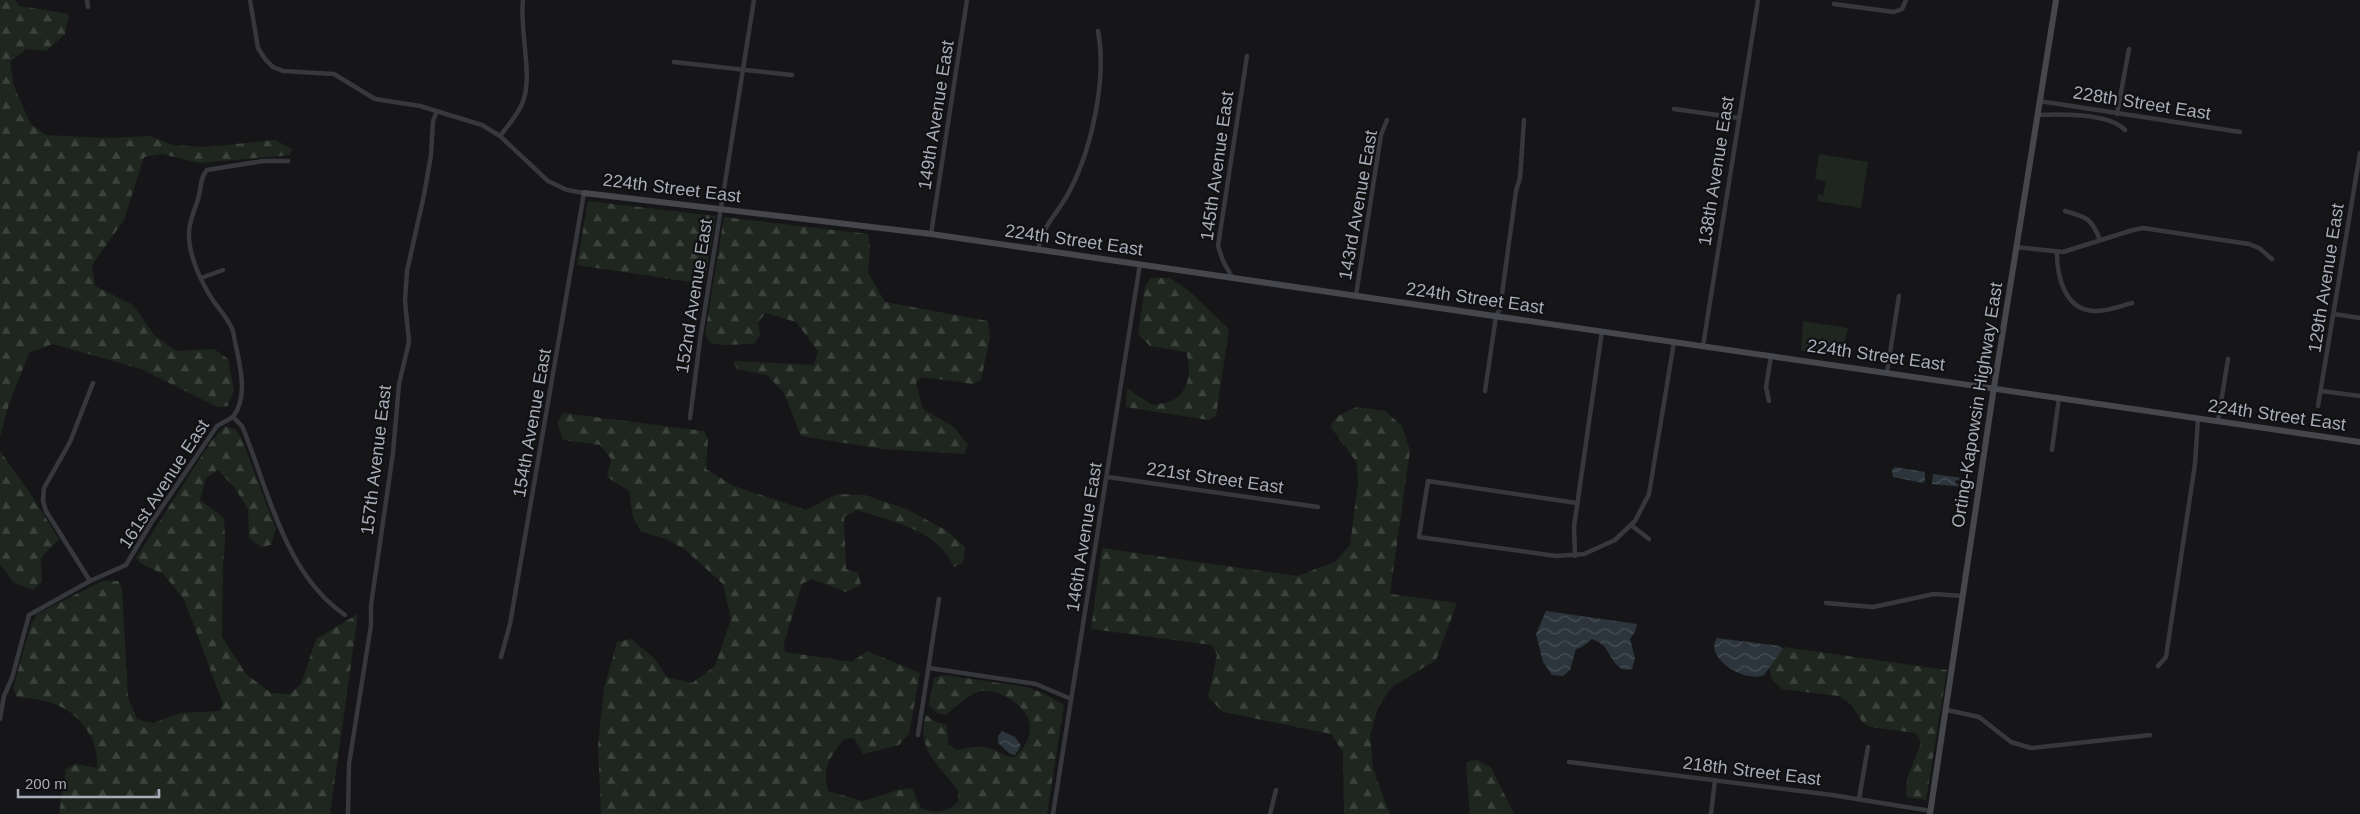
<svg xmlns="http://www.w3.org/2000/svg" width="2360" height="814" font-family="Helvetica,sans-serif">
<defs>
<pattern id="forest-firs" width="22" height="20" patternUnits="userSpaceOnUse" patternTransform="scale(1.25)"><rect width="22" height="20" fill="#1e261f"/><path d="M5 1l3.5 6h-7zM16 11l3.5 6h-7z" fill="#3c433d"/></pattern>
<pattern id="water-waves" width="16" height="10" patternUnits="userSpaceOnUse" patternTransform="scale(1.25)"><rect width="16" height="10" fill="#2c353c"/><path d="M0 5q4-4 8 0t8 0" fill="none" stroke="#485056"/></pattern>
</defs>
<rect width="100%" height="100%" fill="#161618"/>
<!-- green -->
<g fill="#1e261f">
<path d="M1819 154 1868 162 1861 208 1817 201 1818 194 1823 195 1826 181 1815 179Z"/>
<path d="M1803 321 1848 328 1841 355 1801 351Z"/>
</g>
<!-- forest -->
<g fill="url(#forest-firs)">
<path d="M0 0H15L20 6 69 14 65 34 46 51 26 49 10 62 14 86 30 123 46 135 105 138 150 136 172 145 205 147 275 140 292 149 290 155 199 163 162 154 144 157 124 220 92 265 95 286 133 305 155 336 176 351 214 349 228 359 234 390 228 406 217 407 141 369 99 357 52 344 29 353 9 404 0 437Z"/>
<path d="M588 201 716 216 704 284 577 265Z"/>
<path d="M724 217 868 234 870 248 868 273 885 302 988 321 990 337 981 380 973 384 922 377 916 382 923 409 954 427 968 445 965 454 882 449 801 436 784 393 767 375 737 369 733 361 814 365 818 351 796 322 766 313 758 322 760 335 754 344 721 345 710 343 705 334Z"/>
<path d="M1151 278H1170L1188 290 1229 329 1216 416 1208 420 1126 407 1127 388 1152 405C1159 404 1170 403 1175 399 1191 388 1191 368 1186 352L1150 346 1138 334 1145 286Z"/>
<path d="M1357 407 1385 411 1402 426 1410 450 1390 594 1457 603 1436 660 1392 687 1378 707 1370 736 1373 769 1390 814H1344L1343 752 1331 734 1223 712 1208 697 1217 655 1212 645 1091 629 1102 548 1297 576 1335 562 1350 545 1358 483 1357 463 1330 426 1338 416Z"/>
<path d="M563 413 704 431 708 440 706 469 734 486 806 510 837 494 865 495 906 509 946 530 965 547 963 563 954 567C937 529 893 522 857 510L844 517 846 569 858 573 861 585 846 592 811 579 802 584 784 643 785 652 852 662 867 651 920 673 909 734 899 745 863 754 854 738 844 739C829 760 822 764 828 791L863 801 898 790 912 788 921 808C936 814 946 813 958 802V790C940 767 915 748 926 715L934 721 947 725 948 744 957 750C967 748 979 745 989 748 1000 751 1004 757 1015 757 1023 749 1029 741 1030 730 1032 708 997 685 977 692 971 694 952 710 945 715L937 713 929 705 934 678 944 675 1026 687 1043 693 1064 705 1047 814H601L598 746 604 689 617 642 631 639 654 658 667 677 692 683 715 666 731 619 723 584 684 549 666 539 642 532 633 518 629 491 607 477 611 459 600 445 563 440 557 423Z"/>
<path d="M225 426 235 429 241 437 276 529 271 545 261 547 249 538 248 509 235 488 218 470 206 478 200 500 224 518 225 542 223 565 222 637 246 674 271 693 290 694 301 684 316 639 358 614 330 814H59L66 769 76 764 97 768C100 738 77 709 48 702 38 699 27 698 17 697L13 688 31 624 37 614 102 581H118L122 588 128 697 137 719 153 723 181 713 219 711 223 704 184 599 163 574 140 563 136 558 210 443Z"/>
<path d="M0 451 30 493 59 539 41 558 42 582 32 590 13 582 0 564Z"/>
<path d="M1784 647 1947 670 1926 800 1906 797 1907 779 1921 743 1916 733 1870 727 1863 723 1851 704 1839 696 1782 689 1772 680 1769 668Z"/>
<path d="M1475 759 1491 767 1514 814H1470L1466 763Z"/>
</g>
<!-- water -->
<g fill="url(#water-waves)">
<path d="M1895 467 1925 472V481L1923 483 1893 477 1892 470Z"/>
<path d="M1933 474 1963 478 1964 481 1956 480 1955 483 1964 487 1932 484Z"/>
<path d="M1546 611 1637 624 1635 632 1630 639 1635 658 1632 669C1616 674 1612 655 1603 645 1600 643 1596 641 1592 639L1582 647 1576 649 1570 670 1563 676 1552 675 1543 662 1536 634Z"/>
<path d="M1717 638 1780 646 1783 649 1764 675C1745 684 1703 657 1717 638Z"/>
<path d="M1002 731 1015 737 1021 746 1015 755 1010 754 998 743V736Z"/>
</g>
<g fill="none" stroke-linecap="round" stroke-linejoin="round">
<!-- street -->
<g stroke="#37383d" stroke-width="4.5">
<path d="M87 0 88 7"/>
<path d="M250 0 258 48 265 59 273 67 283 71 334 74 375 99 420 106 482 125 500 136 548 181 567 190 584 193 510 624 501 657"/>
<path d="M1834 4 1894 12 1902 9 1906 0"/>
<path d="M674 62 792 75"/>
<path d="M2039 101 2240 132"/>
<path d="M1674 109 1739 118"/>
<path d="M2117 114 2129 49"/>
<path d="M2037 115C2059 114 2109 113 2125 130"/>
<path d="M500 136C508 126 517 115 522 104 534 78 519 30 523 0"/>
<path d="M2065 211C2087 217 2092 219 2100 240"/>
<path d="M931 234 967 0"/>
<path d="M2016 247 2063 252 2133 230 2143 228 2249 244 2259 248 2272 259"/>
<path d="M1038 250C1043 223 1059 213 1070 190 1092 148 1107 78 1098 31"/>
<path d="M2057 253C2057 275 2064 309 2093 311 2106 312 2120 306 2132 303"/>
<path d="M1232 277 1223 261 1218 246 1247 56"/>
<path d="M201 278 223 270"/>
<path d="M1356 295 1381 135 1387 120"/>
<path d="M2334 314 2360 318"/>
<path d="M1703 346 1758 0"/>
<path d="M1887 372 1899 296"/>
<path d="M1485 391 1496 316 1500 309 1516 191 1520 178 1524 120"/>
<path d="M2321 391 2360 396"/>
<path d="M1769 401 1766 387 1771 356"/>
<path d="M2318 406 2360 153"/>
<path d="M233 417C251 393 237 357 233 331 229 320 221 311 214 302 202 284 188 255 189 233 189 221 195 210 198 199 201 190 200 177 207 170L263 161H288"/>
<path d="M233 417 242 426C269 491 284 573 345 615"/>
<path d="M690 418 700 340 754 0"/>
<path d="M2218 421 2228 359"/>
<path d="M2052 450 2059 397"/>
<path d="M1108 477 1318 507"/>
<path d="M1577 503 1428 481 1419 537 1556 556 1584 554 1615 540 1635 521 1649 494 1674 342"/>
<path d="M1631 525 1649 539"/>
<path d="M1575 556 1574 527 1602 331"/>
<path d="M90 581 46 511 43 501 44 488 70 442 93 383"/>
<path d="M1826 603 1873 607 1934 594 1963 596"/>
<path d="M2158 666 2166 657 2195 464 2198 418"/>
<path d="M929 668 1036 684 1071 699"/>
<path d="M1947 710 1979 717 2011 742 2031 748 2150 735"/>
<path d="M0 719 4 696 12 678 29 615 90 581 126 565 151 523 217 426 233 417"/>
<path d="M918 735 939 599"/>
<path d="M1569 762 1832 795 1931 811"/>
<path d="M1859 799 1868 747"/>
<path d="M348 814 349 764 371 625V605L393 453 399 384 409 342 405 301 407 271 424 195 431 155 433 121 437 111"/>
<path d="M1053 814 1140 264"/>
<path d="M1270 814 1276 790"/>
<path d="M1711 814 1715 780"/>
</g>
<!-- secondary -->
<g stroke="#45474d" stroke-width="6">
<path d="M584 193 931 234 2360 442"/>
<path d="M1930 814 1994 387 2056 0"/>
</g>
</g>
<g text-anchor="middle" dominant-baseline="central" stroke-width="4.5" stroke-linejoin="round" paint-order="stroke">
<!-- street labels -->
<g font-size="18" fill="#a8adb8" stroke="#111113">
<text transform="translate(2142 103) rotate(9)">228th Street East</text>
<text transform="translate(936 115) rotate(-81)">149th Avenue East</text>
<text transform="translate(1217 166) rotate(-82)">145th Avenue East</text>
<text transform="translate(1716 171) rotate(-81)">138th Avenue East</text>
<text transform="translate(672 188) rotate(7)">224th Street East</text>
<text transform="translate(1358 205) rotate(-80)">143rd Avenue East</text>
<text transform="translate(1074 240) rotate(8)">224th Street East</text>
<text transform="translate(2326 278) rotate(-81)">129th Avenue East</text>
<text transform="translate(694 296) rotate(-81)">152nd Avenue East</text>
<text transform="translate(1475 298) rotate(8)">224th Street East</text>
<text transform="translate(1876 355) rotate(8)">224th Street East</text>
<text transform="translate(1977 405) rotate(-81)">Orting-Kapowsin Highway East</text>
<text transform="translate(2277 415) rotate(8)">224th Street East</text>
<text transform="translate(532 423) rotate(-80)">154th Avenue East</text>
<text transform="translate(376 460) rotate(-83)">157th Avenue East</text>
<text transform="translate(1215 478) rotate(8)">221st Street East</text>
<text transform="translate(164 484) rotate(-57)">161st Avenue East</text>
<text transform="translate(1084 537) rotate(-81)">146th Avenue East</text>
<text transform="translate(1752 771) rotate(7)">218th Street East</text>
</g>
</g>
<!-- scale -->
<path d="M18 789v8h141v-8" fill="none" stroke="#a8adb8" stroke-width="2.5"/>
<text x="25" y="789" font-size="15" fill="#a8adb8" stroke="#111113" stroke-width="4" paint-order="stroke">200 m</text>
</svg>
